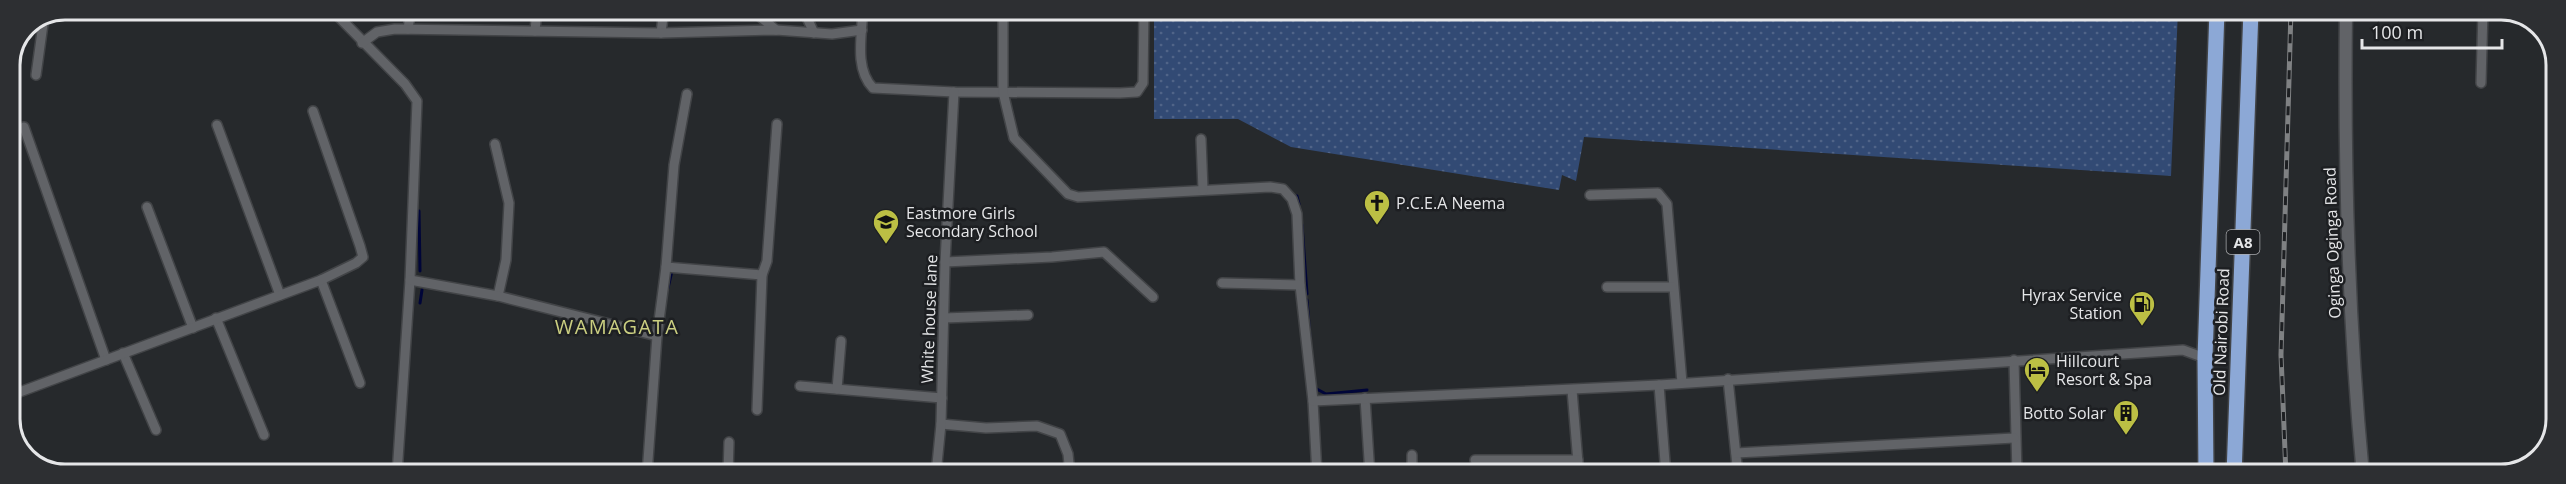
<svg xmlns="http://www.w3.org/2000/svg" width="2566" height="484" font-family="'Open Sans',sans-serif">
<defs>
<pattern id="grass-dots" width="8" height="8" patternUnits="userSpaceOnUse" patternTransform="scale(1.5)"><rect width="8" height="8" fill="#324a74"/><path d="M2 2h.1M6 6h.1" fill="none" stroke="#506488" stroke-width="1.8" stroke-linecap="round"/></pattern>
</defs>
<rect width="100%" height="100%" fill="#26292c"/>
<!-- grass -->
<path fill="url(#grass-dots)" d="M1154 9 2178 10 2171 176 1584 137 1576 181 1562 175 1559 190 1291 147 1238 119H1154Z"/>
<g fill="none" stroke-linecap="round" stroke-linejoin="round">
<!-- stream -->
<g stroke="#000538" stroke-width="3">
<path d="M1297 196 1299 204"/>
<path d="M419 211 420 271"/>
<path d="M1302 225 1307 294"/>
<path d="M668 288 672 271"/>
<path d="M1307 300 1310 337"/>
<path d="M420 303 422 290"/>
<path d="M1315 388 1326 394 1367 390"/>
</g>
<!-- minor casing -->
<g stroke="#424447" stroke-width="12">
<g id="minor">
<path d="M331 9 405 84 417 101 410 280 397 474"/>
<path d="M751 9 776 30"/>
<path d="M803 9 814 33"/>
<path d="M863 9C862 34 854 69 873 88L954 92 1120 93 1137 92 1143 83 1144 9"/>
<path d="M1003 9V92L1014 138 1068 194 1078 197 1270 187 1283 189 1292 199 1297 214 1300 285 1313 401 1317 475"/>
<path d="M408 29 411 9"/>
<path d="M535 31 537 9"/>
<path d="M661 33 664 9"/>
<path d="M362 43 377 32 395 29 661 33 776 30 832 34 862 30"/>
<path d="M36 75 44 17"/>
<path d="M2481 83 2483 10"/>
<path d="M217 125 280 295"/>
<path d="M24 127 106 360"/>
<path d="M1201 139 1203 190"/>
<path d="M495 144 509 203 506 260 498 296"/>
<path d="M1590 195 1658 193 1667 204 1682 383"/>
<path d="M147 207 193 328"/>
<path d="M945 262 1052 257 1104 252 1153 297"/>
<path d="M666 267 762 275 767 261 777 124"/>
<path d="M321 280 360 383"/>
<path d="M410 280 498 296 657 336"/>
<path d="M1222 283 1300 285"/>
<path d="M1607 287H1672"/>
<path d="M216 318 264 435"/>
<path d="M944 318 1028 315"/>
<path d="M123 353 156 430"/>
<path d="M2014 360 2017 475"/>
<path d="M1728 379 1738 475"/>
<path d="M1659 385 1666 475"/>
<path d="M800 386 942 398"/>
<path d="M837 389 841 341"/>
<path d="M1572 390 1579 475"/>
<path d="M9 396 321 280 356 263 363 257 360 246 313 111"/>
<path d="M1365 398 1370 475"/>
<path d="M1313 401 1659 385 2183 350 2205 358"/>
<path d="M757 410 762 275"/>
<path d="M941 424 986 428 1037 426 1060 434 1068 454 1070 474"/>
<path d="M1736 453 2014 438"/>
<path d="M1412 455V475"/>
<path d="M1475 460H1578"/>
<path d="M805 470 931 474"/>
<path d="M647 474 657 336 666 267 674 165 687 94"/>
<path d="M728 474 729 442"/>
<path d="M936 474 941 424 945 262 954 92"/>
</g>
</g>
<!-- tertiary casing -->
<g stroke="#424447" stroke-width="15">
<path id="tertiary" d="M2346 10C2344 165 2348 320 2363 475"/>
</g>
<!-- trunk casing -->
<g stroke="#424447" stroke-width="18">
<g id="trunk">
<path d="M2206 475 2205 358 2217 10"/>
<path d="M2234 475 2251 10"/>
</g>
</g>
<!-- minor -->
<use href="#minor" stroke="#616367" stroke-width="9"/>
<!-- tertiary -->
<use href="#tertiary" stroke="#616367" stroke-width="12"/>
<!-- trunk -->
<use href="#trunk" stroke="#8ca8d6" stroke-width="15"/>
<!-- rail casing -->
<g stroke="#7f8183" stroke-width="5">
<path id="rail" d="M2286 475 2281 355 2291 10"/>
</g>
<!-- rail -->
<use href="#rail" stroke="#1d1f22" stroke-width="3" stroke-dasharray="9" stroke-linecap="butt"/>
</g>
<!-- icons -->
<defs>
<g id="church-pin" transform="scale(1.35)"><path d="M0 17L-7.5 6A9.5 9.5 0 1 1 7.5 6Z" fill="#bcbf44" stroke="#1d1f22"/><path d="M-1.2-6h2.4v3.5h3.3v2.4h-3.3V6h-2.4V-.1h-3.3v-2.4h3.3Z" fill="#111"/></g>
<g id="school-pin" transform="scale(1.35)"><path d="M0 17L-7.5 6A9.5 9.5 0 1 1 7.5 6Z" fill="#bcbf44" stroke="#1d1f22"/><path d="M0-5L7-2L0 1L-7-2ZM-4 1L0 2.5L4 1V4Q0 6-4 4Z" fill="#111"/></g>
<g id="fuel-pin" transform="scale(1.35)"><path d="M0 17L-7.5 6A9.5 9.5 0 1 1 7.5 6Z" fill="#bcbf44" stroke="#1d1f22"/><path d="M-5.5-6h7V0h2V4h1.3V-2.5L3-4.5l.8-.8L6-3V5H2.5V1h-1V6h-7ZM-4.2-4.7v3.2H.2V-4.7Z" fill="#111"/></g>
<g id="hotel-pin" transform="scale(1.35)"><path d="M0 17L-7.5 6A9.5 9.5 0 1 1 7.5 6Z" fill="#bcbf44" stroke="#1d1f22"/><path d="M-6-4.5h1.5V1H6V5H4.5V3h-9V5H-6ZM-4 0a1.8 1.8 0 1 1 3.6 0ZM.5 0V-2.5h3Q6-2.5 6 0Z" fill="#111"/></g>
<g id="building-pin" transform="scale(1.35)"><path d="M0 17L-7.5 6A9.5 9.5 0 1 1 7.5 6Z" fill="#bcbf44" stroke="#1d1f22"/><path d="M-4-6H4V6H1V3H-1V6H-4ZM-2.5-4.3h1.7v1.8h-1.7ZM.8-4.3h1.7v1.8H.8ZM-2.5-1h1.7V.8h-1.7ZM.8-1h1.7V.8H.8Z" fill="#111"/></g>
</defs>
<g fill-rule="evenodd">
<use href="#church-pin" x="1377" y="203"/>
<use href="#school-pin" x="886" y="222"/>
<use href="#fuel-pin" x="2142" y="304"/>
<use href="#hotel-pin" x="2037" y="370"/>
<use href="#building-pin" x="2126" y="413"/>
</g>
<g text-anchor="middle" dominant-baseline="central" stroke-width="5" stroke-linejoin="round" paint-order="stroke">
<!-- shield labels -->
<rect fill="#1d1f22" stroke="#a9aaad" stroke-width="1.5" x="2226.5" y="230" width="33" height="24" rx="4.5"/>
<g font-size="15" font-weight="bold" fill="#e5e6e8">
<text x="2243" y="242">A8</text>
</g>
<!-- poi labels -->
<g font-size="16" fill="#e5e6e8" stroke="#1d1f22" text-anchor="start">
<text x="1396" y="203">P.C.E.A Neema</text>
<text x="906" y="213">Eastmore Girls<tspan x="906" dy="18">Secondary School</tspan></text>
<text x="2122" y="295" text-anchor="end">Hyrax Service<tspan x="2122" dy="18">Station</tspan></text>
<text x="2056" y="361">Hillcourt<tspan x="2056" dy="18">Resort &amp; Spa</tspan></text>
<text x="2106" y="413" text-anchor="end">Botto Solar</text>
</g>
<!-- street labels -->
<g font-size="16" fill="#e5e6e8" stroke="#1d1f22">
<text transform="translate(2332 243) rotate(-92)">Oginga Oginga Road</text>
<text transform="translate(929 319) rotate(-88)">White house lane</text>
<text transform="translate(2221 332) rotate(-88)">Old Nairobi Road</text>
</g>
<!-- quarter labels -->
<g font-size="20" letter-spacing="1.5" fill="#cbcf81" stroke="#1d1f22">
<text x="617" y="326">WAMAGATA</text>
</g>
</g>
<!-- crop -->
<path d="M0 0H2566V484H0ZM65 20H2501A45 45 0 0 1 2546 65V419A45 45 0 0 1 2501 464H65A45 45 0 0 1 20 419V65A45 45 0 0 1 65 20Z" fill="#2d2f32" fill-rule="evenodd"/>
<path fill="none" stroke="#e5e6e8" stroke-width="3" d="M65 20H2501A45 45 0 0 1 2546 65V419A45 45 0 0 1 2501 464H65A45 45 0 0 1 20 419V65A45 45 0 0 1 65 20Z"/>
<!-- scale -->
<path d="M2362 39v9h140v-9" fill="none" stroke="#e5e6e8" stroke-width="3"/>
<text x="2371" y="39" font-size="18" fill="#e5e6e8" stroke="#1d1f22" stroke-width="4.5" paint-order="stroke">100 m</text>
</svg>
